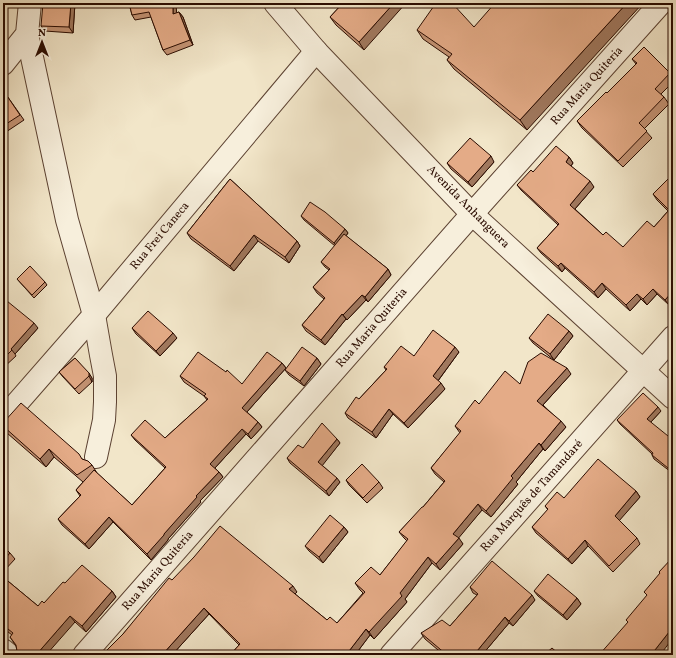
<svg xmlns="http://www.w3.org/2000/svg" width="676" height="658" font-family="Vollkorn,serif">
<rect width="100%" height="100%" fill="#f2e6c9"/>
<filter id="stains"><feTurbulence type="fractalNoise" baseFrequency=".005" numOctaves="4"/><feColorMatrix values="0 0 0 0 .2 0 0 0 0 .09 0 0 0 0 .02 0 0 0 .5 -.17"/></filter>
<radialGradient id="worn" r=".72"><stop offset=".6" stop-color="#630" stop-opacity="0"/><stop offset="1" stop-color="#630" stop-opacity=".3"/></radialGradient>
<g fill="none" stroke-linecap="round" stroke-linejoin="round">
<!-- minor casing -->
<g stroke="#5c4232" stroke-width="24">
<g id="minor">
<path d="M275 3 316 51 472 214 673 398"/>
<path d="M27 34 67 220 94 315 101 355 105 376V402L104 420 96 457"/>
<path d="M3 64 27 34 30 3"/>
<path d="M3 419 94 315 316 51"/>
<path d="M3 650 9 655"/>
<path d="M84 655 472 214 661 3"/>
<path d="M391 655 673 337"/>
</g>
</g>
<!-- minor -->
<use href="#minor" stroke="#f7efdc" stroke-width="22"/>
</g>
<!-- wall -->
<g fill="#c49374" stroke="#2a0b00">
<path d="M75 3 73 33 45 31 41 26Z"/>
<path d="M129 3 176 13 179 12 183 17 193 45 167 55 163 50 151 17 135 20 132 15Z"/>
<path d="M343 3 364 50 336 25 330 17Z"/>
<path d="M452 3 527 130 454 69 447 60 449 57 423 39 417 30Z"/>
<path d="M632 59 670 73 673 77V82L661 94 664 97 669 104 644 129 652 138 623 167 582 128 577 121 607 93 636 64Z"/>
<path d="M5 93 24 120 3 134V94Z"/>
<path d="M569 157 573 163 571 166 594 187 575 209 603 235 623 247 654 227 668 211 657 200 653 194 673 174V301L669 305 657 294 647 305 641 299 630 311 606 289 598 298 565 268 562 272 541 253 537 248 558 225 521 190 517 185 533 172Z"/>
<path d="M494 162 472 187 451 169 447 163Z"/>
<path d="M230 179 297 241 300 246 289 263 258 241 234 271 191 239 187 233Z"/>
<path d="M301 216 345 229 348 233 346 236 388 269 391 275 368 302 366 300 347 320 346 319 325 345 306 331 302 325 324 299 317 293 313 287 329 270 325 267 321 262 335 246 304 220Z"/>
<path d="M17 279 45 282 47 285 34 298Z"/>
<path d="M3 306 38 328 15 354 16 356 3 368Z"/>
<path d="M132 328 177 338 160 356 136 334Z"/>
<path d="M569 331 573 336 554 360 533 343 529 338Z"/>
<path d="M459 352 438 381 445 389 408 428 393 414 376 438 348 418 345 413 359 399 386 370 384 367 414 356Z"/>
<path d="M75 358 92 378V382L79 394 63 377 59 372Z"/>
<path d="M317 358 321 364 304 386 289 375 285 370Z"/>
<path d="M282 363 286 368 247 412 258 422 262 427 251 439 246 434 215 468 219 472 223 477 200 501 201 502 168 539V540L151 560 113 522 89 549 62 525 58 519 80 496 76 490 83 482 54 457 46 467 7 433 3 427V423L82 459 92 465 97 473 132 505 165 468 135 440 131 435 165 438 207 400 204 396 184 382 180 376 242 384Z"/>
<path d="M571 374 543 405 566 427 545 451 543 449 516 482 518 484 491 517 482 510 458 538 463 544 440 570 432 563 405 599 407 602 374 639 370 635 355 655H230L239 645 209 614 172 655H102L123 634 172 580 297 592 295 594 327 620 337 623 363 593 360 590 355 583 380 575 407 541 404 538 399 532 423 507 444 482 435 474 431 468 460 433 455 426 479 404 520 384Z"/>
<path d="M661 411 651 422 671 472 654 459 652 455V454L620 424 617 420Z"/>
<path d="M337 439 340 443 322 465 340 482 329 496 290 463 287 458 303 448Z"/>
<path d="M346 480 379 482 383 488 367 503 349 485Z"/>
<path d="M636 491 640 497 619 520 637 538 640 544 613 572 588 546 572 564 536 533 532 527 548 510 545 506 564 498Z"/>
<path d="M344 527 348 532 323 563 309 551 305 546Z"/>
<path d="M3 546 10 553 15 559 3 572Z"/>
<path d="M3 577 38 606 44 603 65 583 112 591 116 597 86 632 75 622 17 651 16 646 10 637 12 635 3 628Z"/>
<path d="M470 587 535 600 513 626 509 623 482 655H444L425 639 421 633 450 626 477 595 473 593Z"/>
<path d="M534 591 577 598 581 604 567 620 538 596Z"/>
</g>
<!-- shaded-wall -->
<g fill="#a0785e" stroke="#2a0b00">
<path d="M71 3H75L73 33 69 27Z"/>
<path d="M173 3H176L177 19 173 14Z"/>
<path d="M394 3H406L364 50 359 42Z"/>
<path d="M627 3H643L527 130 520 120Z"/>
<path d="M179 12 183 17 193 45 190 40Z"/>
<path d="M491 156 494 162 472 187 468 182Z"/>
<path d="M569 157 573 163 570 167 566 162Z"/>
<path d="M590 181 594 187 574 210 570 205Z"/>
<path d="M345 229 348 233 337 247 334 243Z"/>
<path d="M254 235 258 241 234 271 230 266Z"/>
<path d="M297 241 300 246 289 263 285 257Z"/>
<path d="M561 263 565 268 562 272 558 266Z"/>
<path d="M388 269 391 275 368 302 365 297Z"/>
<path d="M602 283 606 289 598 298 594 292Z"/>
<path d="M653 289 657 294 647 305 643 299Z"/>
<path d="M673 291V301L669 305 665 300Z"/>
<path d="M637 294 641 299 630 311 626 305Z"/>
<path d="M362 295 366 300 347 320 343 315Z"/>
<path d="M342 314 346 319 325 345 321 340Z"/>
<path d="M34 323 38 328 15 354 11 349Z"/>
<path d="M569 331 573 336 554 360 550 354Z"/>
<path d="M173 333 177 338 160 356 156 351Z"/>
<path d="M455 347 459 352 437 382 433 376Z"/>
<path d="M317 358 321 364 304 386 300 381Z"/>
<path d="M282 363 286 368 246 413 242 408Z"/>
<path d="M567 368 571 374 541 407 537 401Z"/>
<path d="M89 373 92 378V382L89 376Z"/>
<path d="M441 383 445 389 408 428 404 423Z"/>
<path d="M658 407 661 411 650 423 647 419Z"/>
<path d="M389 409 393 414 376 438 372 432Z"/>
<path d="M561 421 566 427 545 451 541 445Z"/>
<path d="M258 422 262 427 251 439 248 434Z"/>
<path d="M242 429 246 434 214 469 210 464Z"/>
<path d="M337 439 340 443 322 466 318 462Z"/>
<path d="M539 443 543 449 516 482 518 484 491 517 486 511 511 476Z"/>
<path d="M49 449 54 457 46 467 40 459Z"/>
<path d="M673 463V470L671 472 668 468Z"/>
<path d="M219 472 223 477 200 501 201 502 168 539V540L151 560 147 554 164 534 196 496Z"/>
<path d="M337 478 340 482 329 496 326 491Z"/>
<path d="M636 491 640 497 619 521 615 516Z"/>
<path d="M478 504 482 510 457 540 453 534Z"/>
<path d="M109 517 113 522 89 549 85 544Z"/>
<path d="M344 527 348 532 323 563 319 557Z"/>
<path d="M459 538 463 544 440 570 436 564Z"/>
<path d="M585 540 588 546 572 564 568 559Z"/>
<path d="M428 557 432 563 405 599 407 602 374 639 369 632Z"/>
<path d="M293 586 297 592 294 595 289 589Z"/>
<path d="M112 591 116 597 86 632 82 626Z"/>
<path d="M532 595 535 600 513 626 509 621Z"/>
<path d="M577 598 581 604 567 620 563 615Z"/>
<path d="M204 608 209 614 172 655H162Z"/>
<path d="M70 616 75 622 46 655H36Z"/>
<path d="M505 617 509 623 482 655H480L477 651Z"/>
<path d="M673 627V638L660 655H651Z"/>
<path d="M366 629 370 635 355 655H346Z"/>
</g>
<!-- building -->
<g fill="#e4ab87" stroke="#2a0b00">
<path d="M43 3H71L69 27 41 26Z"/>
<path d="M129 3H173V14L179 12 190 40 163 50 149 12 132 15Z"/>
<path d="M343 3H394L359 42 330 17Z"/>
<path d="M436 3H452L474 27 495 3H627L520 120 447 60 452 54 417 30Z"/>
<path d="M644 47 670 73 655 89 664 97 639 123 647 131 618 161 577 121 606 92 607 93 637 63 632 59Z"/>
<path d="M5 93 20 115 3 126V94Z"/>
<path d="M470 138 491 156 468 182 447 163Z"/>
<path d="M556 146 569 157 566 162 590 181 570 205 603 235 606 232 623 247 647 221 654 227 669 210 653 194 673 174V291L665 300 653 289 643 299 637 294 626 305 602 283 594 292 561 263 558 266 537 248 559 224 517 185 531 170 533 172Z"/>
<path d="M230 179 297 241 285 257 254 235 230 266 187 233Z"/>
<path d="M310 202 325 212 345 229 334 243 301 216Z"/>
<path d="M344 234 388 269 365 297 362 295 343 315 342 314 321 340 302 325 325 298 313 287 330 269 321 262Z"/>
<path d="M30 266 45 282 32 295 17 279Z"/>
<path d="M7 301 34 323 11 349 12 350 3 359V306Z"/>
<path d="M148 311 173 333 156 351 132 328Z"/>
<path d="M548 314 569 331 550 354 529 338Z"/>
<path d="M433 330 455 347 433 376 441 383 404 423 389 409 372 432 345 413 356 397 359 399 387 369 384 367 401 346 414 356Z"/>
<path d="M302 347 317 358 300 381 285 370Z"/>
<path d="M198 352 226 372 227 370 242 384 267 352 282 363 242 408 258 422 248 434 242 429 210 464 219 472 196 496 197 497 164 534V535L147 554 109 517 85 544 58 519 81 495 76 490 94 470 132 505 166 467 131 435 145 420 165 438 208 399 204 396 206 394 180 376Z"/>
<path d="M541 353 567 368 537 401 561 421 541 445 539 443 511 476 513 478 486 511 478 504 453 534 459 538 436 564 428 557 400 593 402 596 369 632 366 629 346 655H230L240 644 204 608 162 655H102L123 634 169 578 172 580 194 557 220 526 293 586 289 589 327 620 330 617 337 623 365 592 355 583 371 567 380 575 408 539 399 532 422 507H423L445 481 431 468 461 431 455 426 475 400 479 404 505 371 520 384 528 362Z"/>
<path d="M75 358 89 373V376L75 389 59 372Z"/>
<path d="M643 393 658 407 647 419 673 440V463L668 468 652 455 653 453 617 420Z"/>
<path d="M21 403 79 454 82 459 88 461 92 465 77 475 49 449 40 459 3 426V423Z"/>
<path d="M322 423 337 439 318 462 337 478 326 491 287 458 298 445 303 448Z"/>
<path d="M598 459 636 491 615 516 637 538 609 566 585 540 568 559 532 527 548 509 545 506 557 492 564 498Z"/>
<path d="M362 464 379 482 363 498 346 480Z"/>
<path d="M330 515 344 527 319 557 305 546Z"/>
<path d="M3 546 10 553 3 561Z"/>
<path d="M673 557V627L651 655H599L628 622 626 620 647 595 644 592 660 573 659 572Z"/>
<path d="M492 561 532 595 509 621 505 617 477 651 452 655H447L421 633 442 620 450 626 478 594 470 587Z"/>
<path d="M82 565 112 591 82 626 70 616 36 655H15L17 651 16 645 10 637 13 633 3 625V577L38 606 42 601 44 603 63 582 65 583Z"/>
<path d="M548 574 577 598 563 615 534 591Z"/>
<path d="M552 648 560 655H544Z"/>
</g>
<g text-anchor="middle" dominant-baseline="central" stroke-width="3" stroke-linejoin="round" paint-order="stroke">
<!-- street labels -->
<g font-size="12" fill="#2a0b00" stroke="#f7efdc">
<text transform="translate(587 86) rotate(-48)">Rua Maria Quiteria</text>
<text transform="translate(468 207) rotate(45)">Avenida Anhanguera</text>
<text transform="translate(160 236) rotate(-50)">Rua Frei Caneca</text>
<text transform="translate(372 328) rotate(-49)">Rua Maria Quiteria</text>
<text transform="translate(532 496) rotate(-48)">Rua Marquês de Tamandaré</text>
<text transform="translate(158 571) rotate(-49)">Rua Maria Quiteria</text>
</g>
</g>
<!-- margin -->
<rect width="676" height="658" fill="none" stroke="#f2e6c9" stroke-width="16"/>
<rect x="4" y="4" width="668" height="650" fill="none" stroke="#2a0b00" stroke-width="2"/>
<rect x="8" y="8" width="660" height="642" fill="none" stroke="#2a0b00"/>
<!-- north arrow -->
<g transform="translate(42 42)" stroke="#f7efdc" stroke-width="3" paint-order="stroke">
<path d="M0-3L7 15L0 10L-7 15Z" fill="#2a0b00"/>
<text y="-6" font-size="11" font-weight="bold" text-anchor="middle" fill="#2a0b00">N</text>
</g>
<rect width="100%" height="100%" filter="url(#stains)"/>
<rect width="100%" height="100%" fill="url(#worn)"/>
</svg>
